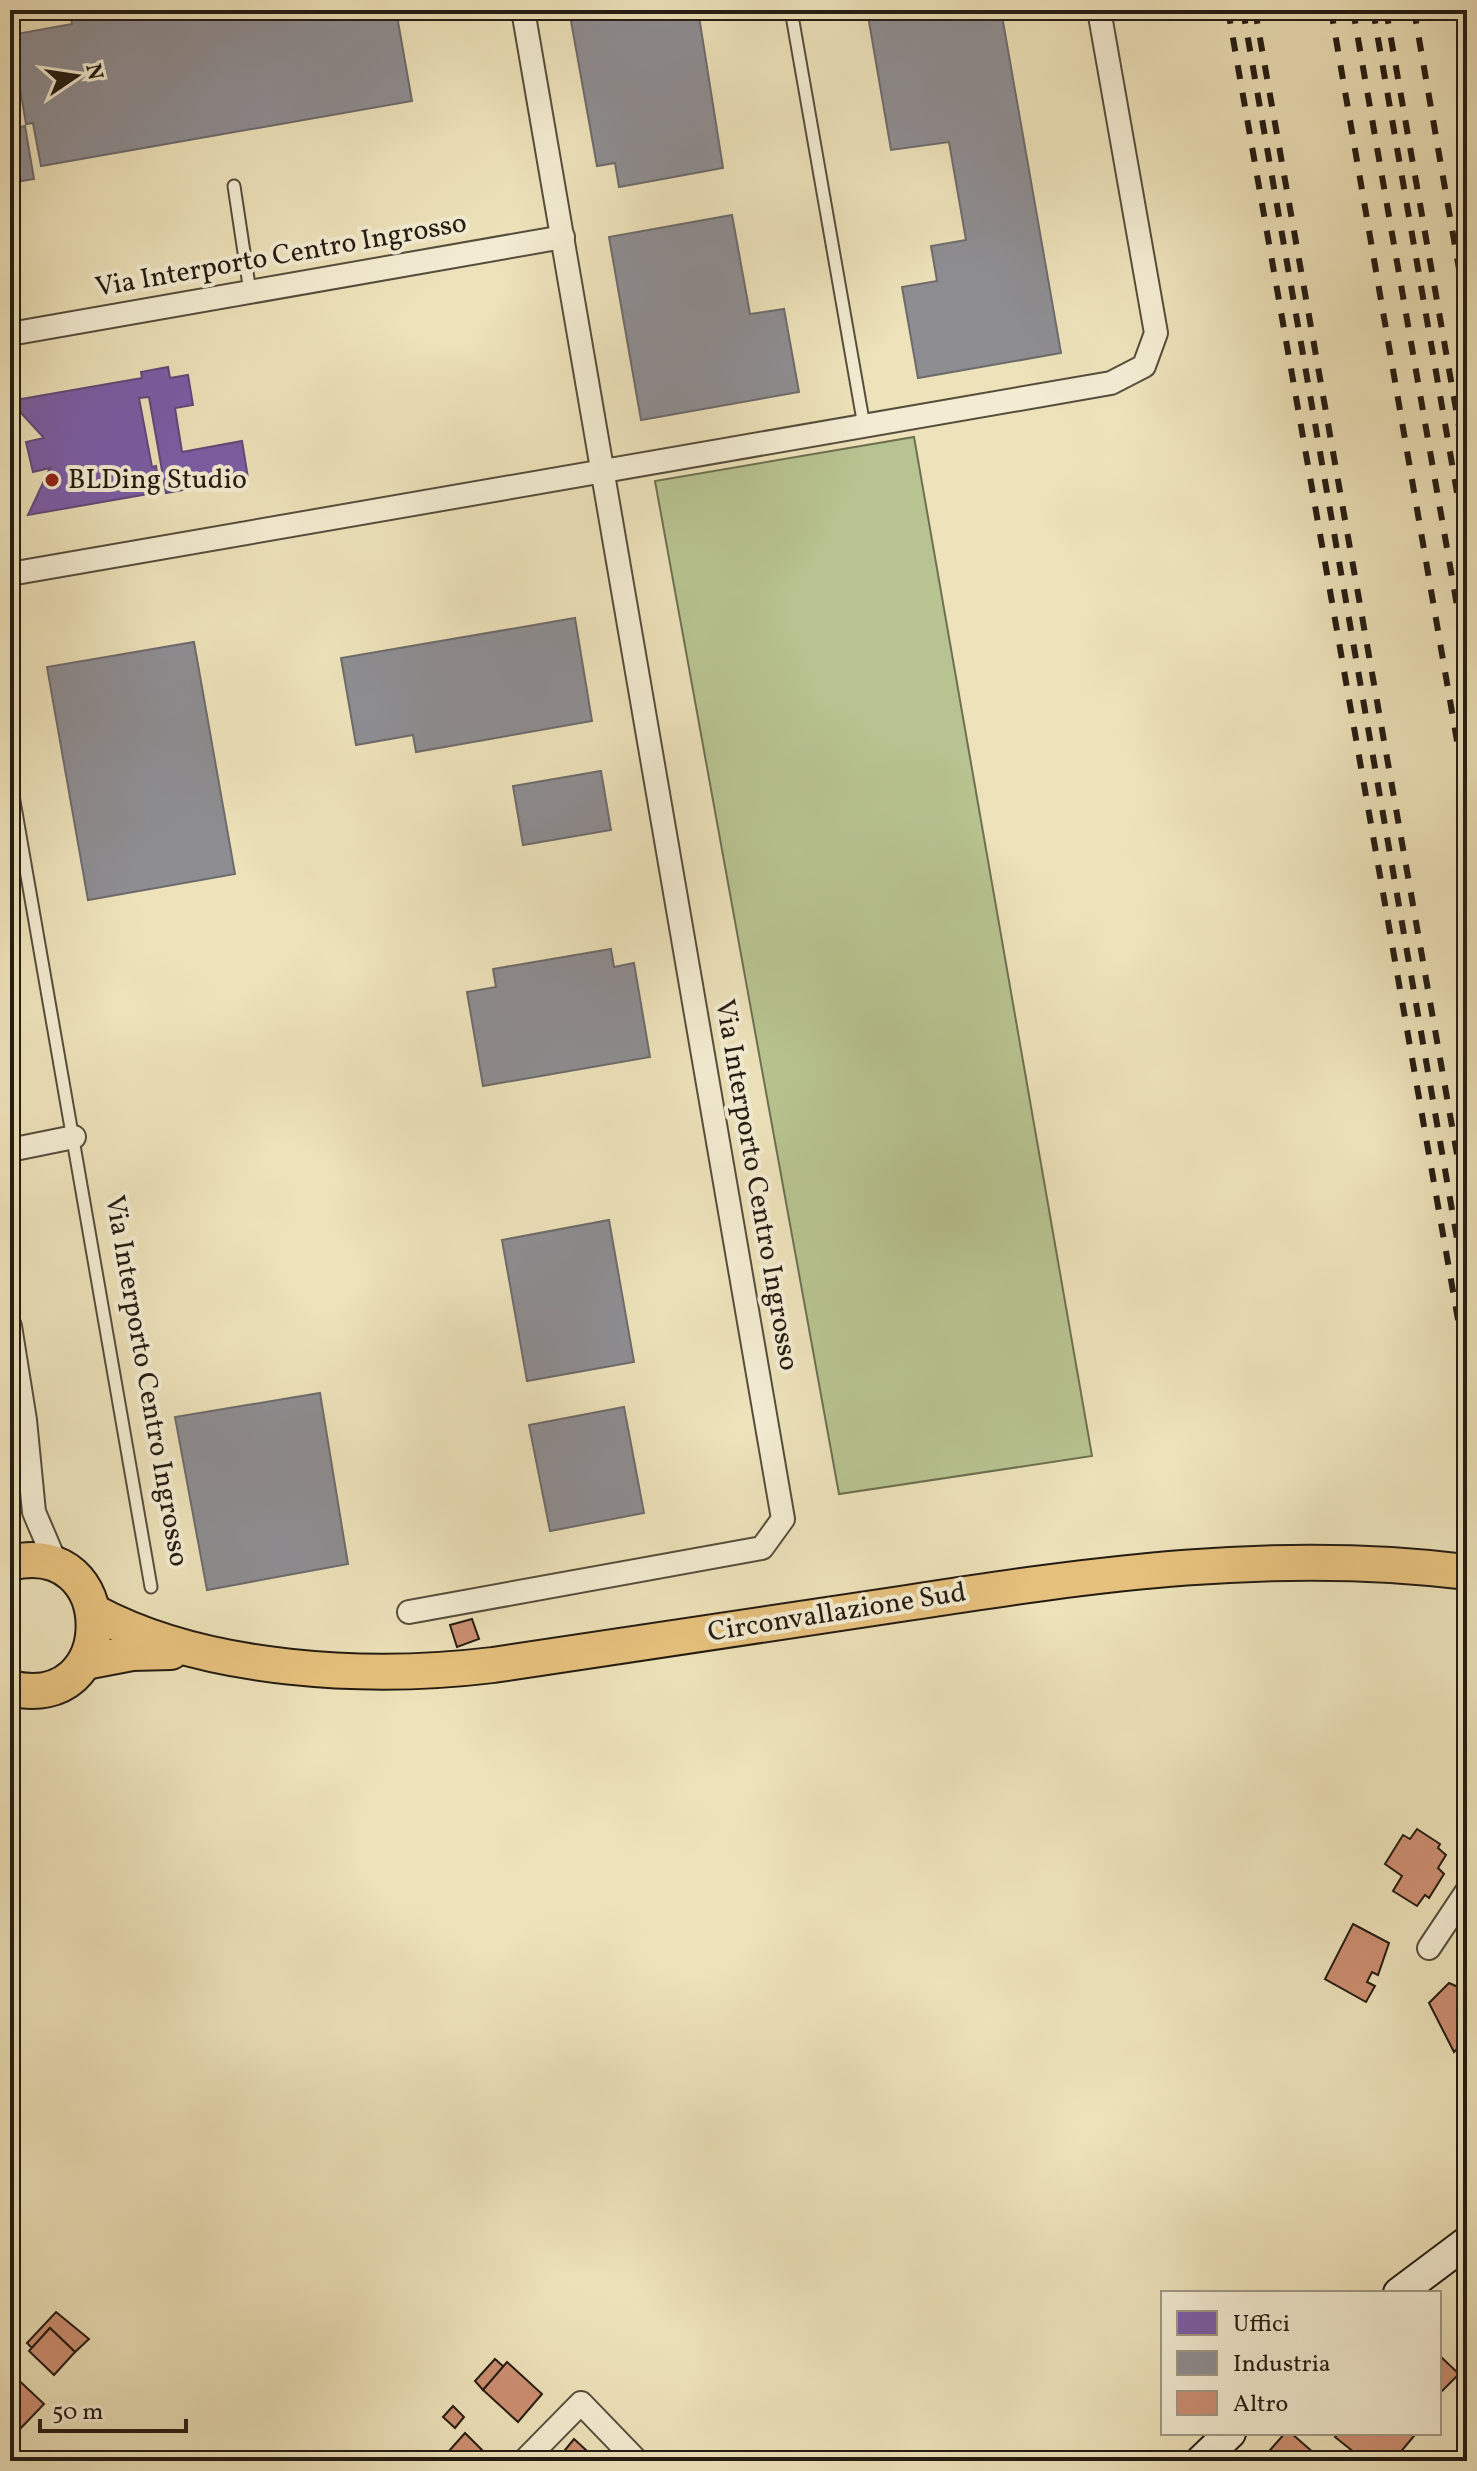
<svg xmlns="http://www.w3.org/2000/svg" width="1477" height="2471" font-family="Vollkorn,serif">
<rect width="100%" height="100%" fill="#ede2ba"/>
<filter id="stains"><feTurbulence type="fractalNoise" baseFrequency=".0025" numOctaves="4"/><feColorMatrix values="0 0 0 0 .2 0 0 0 0 .09 0 0 0 0 .02 0 0 0 .5 -.17"/></filter>
<radialGradient id="worn" r=".72"><stop offset=".6" stop-color="#630" stop-opacity="0"/><stop offset="1" stop-color="#630" stop-opacity=".3"/></radialGradient>
<!-- green -->
<path fill="#b7c390" stroke="#6e7051" stroke-width="2" d="M914 437 1092 1456 839 1494 655 481Z"/>
<!-- offices -->
<path fill="#7b5ea7" stroke="#614a7a" stroke-width="2" d="M168 367 170 378 188 375 193 405 175 408 182 452 242 441 248 478 166 493 149 397 139 398 152 467 156 466 160 492 28 515 50 468 33 472 26 442 44 438 10 401 142 378 141 372Z"/>
<!-- industry -->
<g fill="#8d8d92" stroke="#6e6b6c" stroke-width="2">
<path d="M70 10H396L412 101 41 166 33 123 26 124 11 35 72 24Z"/>
<path d="M569 10H698L723 168 619 187 615 163 597 166Z"/>
<path d="M867 10H1001L1061 353 918 378 902 287 937 281 931 246 966 240 949 142 891 150Z"/>
<path d="M25 126 34 179 10 183V129Z"/>
<path d="M732 215 750 314 784 309 799 392 641 420 609 237Z"/>
<path d="M575 618 592 721 416 752 413 735 356 745 341 658Z"/>
<path d="M194 642 235 874 88 900 47 667Z"/>
<path d="M601 771 611 830 523 845 513 786Z"/>
<path d="M611 949 614 967 634 963 650 1057 483 1086 467 992 496 987 493 969Z"/>
<path d="M609 1220 634 1362 527 1381 502 1240Z"/>
<path d="M320 1393 348 1564 207 1590 175 1417Z"/>
<path d="M624 1407 644 1513 550 1531 529 1425Z"/>
</g>
<!-- building -->
<g fill="#cd8f72" stroke="#241c12" stroke-width="2">
<path d="M472 1619 479 1639 457 1647 450 1625Z"/>
<path d="M1417 1829 1440 1844 1438 1848 1446 1855 1438 1868 1444 1874 1429 1898 1425 1895 1417 1906 1393 1891 1402 1876 1385 1864 1403 1835 1410 1839Z"/>
<path d="M1353 1924 1389 1943 1378 1975 1372 1972 1367 1982 1375 1986 1366 2002 1325 1979Z"/>
<path d="M1449 1983 1467 1991V2039L1454 2052 1429 2003Z"/>
<path d="M56 2312 89 2339 75 2352 50 2328 32 2348 27 2343Z"/>
<path d="M50 2328 75 2352 54 2375 29 2351Z"/>
<path d="M1439 2355 1459 2374 1439 2394Z"/>
<path d="M495 2359 504 2367 483 2390 475 2381Z"/>
<path d="M507 2362 542 2394 518 2422 483 2390Z"/>
<path d="M10 2372 44 2404 19 2430 10 2422Z"/>
<path d="M453 2406 464 2417 455 2428 443 2417Z"/>
<path d="M465 2433 490 2458 488 2461H440Z"/>
<path d="M1285 2433H1291L1323 2461H1268L1264 2457Z"/>
<path d="M1339 2433H1411L1414 2436 1393 2461H1365L1335 2437Z"/>
<path d="M574 2439 598 2461H556Z"/>
</g>
<g fill="none" stroke-linecap="round" stroke-linejoin="round">
<!-- lane casing -->
<g stroke="#564e3c" stroke-width="15">
<g id="lane">
<path d="M791 10 864 426"/>
<path d="M234 186 250 292"/>
<path d="M10 778 151 1587"/>
</g>
</g>
<!-- street casing -->
<g stroke="#564e3c" stroke-width="26">
<g id="street">
<path d="M10 334 563 237"/>
<path d="M10 574 1111 383 1144 366 1156 333 1099 10"/>
<path d="M10 1150 74 1137"/>
<path d="M10 1326 25 1420 34 1512 57 1566"/>
<path d="M409 1612 762 1548 783 1519 523 10"/>
<path d="M1429 1948 1467 1891"/>
<path d="M524 2461 581 2403 637 2461"/>
</g>
</g>
<!-- secondary casing -->
<g stroke="#241c12" stroke-width="34">
<g id="secondary">
<path d="M1399 2293 1467 2242"/>
<path d="M1201 2461 1230 2433"/>
</g>
</g>
<!-- primary casing -->
<g stroke="#241c12" stroke-width="38">
<g id="primary">
<path d="M10 1563C121 1535 122 1716 10 1688"/>
<path d="M94 1612C206 1672 369 1680 493 1665 631 1645 769 1624 907 1603 1094 1574 1277 1548 1467 1572"/>
<path d="M85 1662 132 1653 171 1652"/>
</g>
</g>
<!-- lane -->
<use href="#lane" stroke="#f3ecd2" stroke-width="11"/>
<!-- street -->
<use href="#street" stroke="#f3ecd2" stroke-width="22"/>
<!-- secondary -->
<use href="#secondary" stroke="#f3ecd2" stroke-width="30"/>
<!-- primary -->
<use href="#primary" stroke="#e6c17d" stroke-width="34"/>
<!-- rail -->
<g stroke="#241c12" stroke-width="6" stroke-dasharray="14 14" stroke-linecap="butt">
<path d="M1228 10 1467 1371"/>
<path d="M1243 10 1467 1296"/>
<path d="M1255 10 1467 1211"/>
<path d="M1331 10 1467 799"/>
<path d="M1353 10 1467 663"/>
<path d="M1373 10 1467 550"/>
<path d="M1386 10 1467 472"/>
<path d="M1414 10 1467 315"/>
</g>
</g>
<!-- markers -->
<circle fill="#8f2418" stroke="#f3ecd2" stroke-width="3" cx="52" cy="480" r="8"/>
<g text-anchor="middle" dominant-baseline="central" stroke-width="8" stroke-linejoin="round" paint-order="stroke">
<!-- street labels -->
<g font-size="28" fill="#241c12" stroke="#f3ecd2">
<text transform="translate(281 256) rotate(-10)">Via Interporto Centro Ingrosso</text>
<text transform="translate(756 1185) rotate(80)">Via Interporto Centro Ingrosso</text>
<text transform="translate(146 1381) rotate(80)">Via Interporto Centro Ingrosso</text>
<text transform="translate(837 1613) rotate(-9)">Circonvallazione Sud</text>
</g>
<!-- poi labels -->
<g font-size="28" fill="#241c12" stroke="#f3ecd2" text-anchor="start">
<text x="68" y="480">BLDing Studio</text>
</g>
</g>
<!-- margin -->
<rect width="1477" height="2471" fill="none" stroke="#ede2ba" stroke-width="40"/>
<rect x="12" y="12" width="1453" height="2447" fill="none" stroke="#241c12" stroke-width="4"/>
<rect x="20" y="20" width="1437" height="2431" fill="none" stroke="#241c12" stroke-width="2"/>
<!-- legend -->
<rect x="1161" y="2291" width="280" height="144" fill="#f3ecd2" stroke="#a09985" stroke-width="2"/>
<rect x="1177" y="2311" width="40" height="24" fill="#7b5ea7" stroke="#a09985" stroke-width="2"/>
<text x="1233" y="2331" font-size="24" fill="#241c12">Uffici</text>
<rect x="1177" y="2351" width="40" height="24" fill="#8d8d92" stroke="#a09985" stroke-width="2"/>
<text x="1233" y="2371" font-size="24" fill="#241c12">Industria</text>
<rect x="1177" y="2391" width="40" height="24" fill="#cd8f72" stroke="#a09985" stroke-width="2"/>
<text x="1233" y="2411" font-size="24" fill="#241c12">Altro</text>
<!-- north arrow -->
<g transform="translate(76 76) rotate(77)" stroke="#f3ecd2" stroke-width="6" paint-order="stroke">
<path d="M0-6L14 30L0 20L-14 30Z" fill="#241c12"/>
<text y="-12" font-size="22" font-weight="bold" text-anchor="middle" fill="#241c12">N</text>
</g>
<!-- scale -->
<path d="M40 2419v12h146v-12" fill="none" stroke="#241c12" stroke-width="4"/>
<text x="52" y="2419" font-size="24" fill="#241c12" stroke="#f3ecd2" stroke-width="6" paint-order="stroke">50 m</text>
<rect width="100%" height="100%" filter="url(#stains)"/>
<rect width="100%" height="100%" fill="url(#worn)"/>
</svg>
